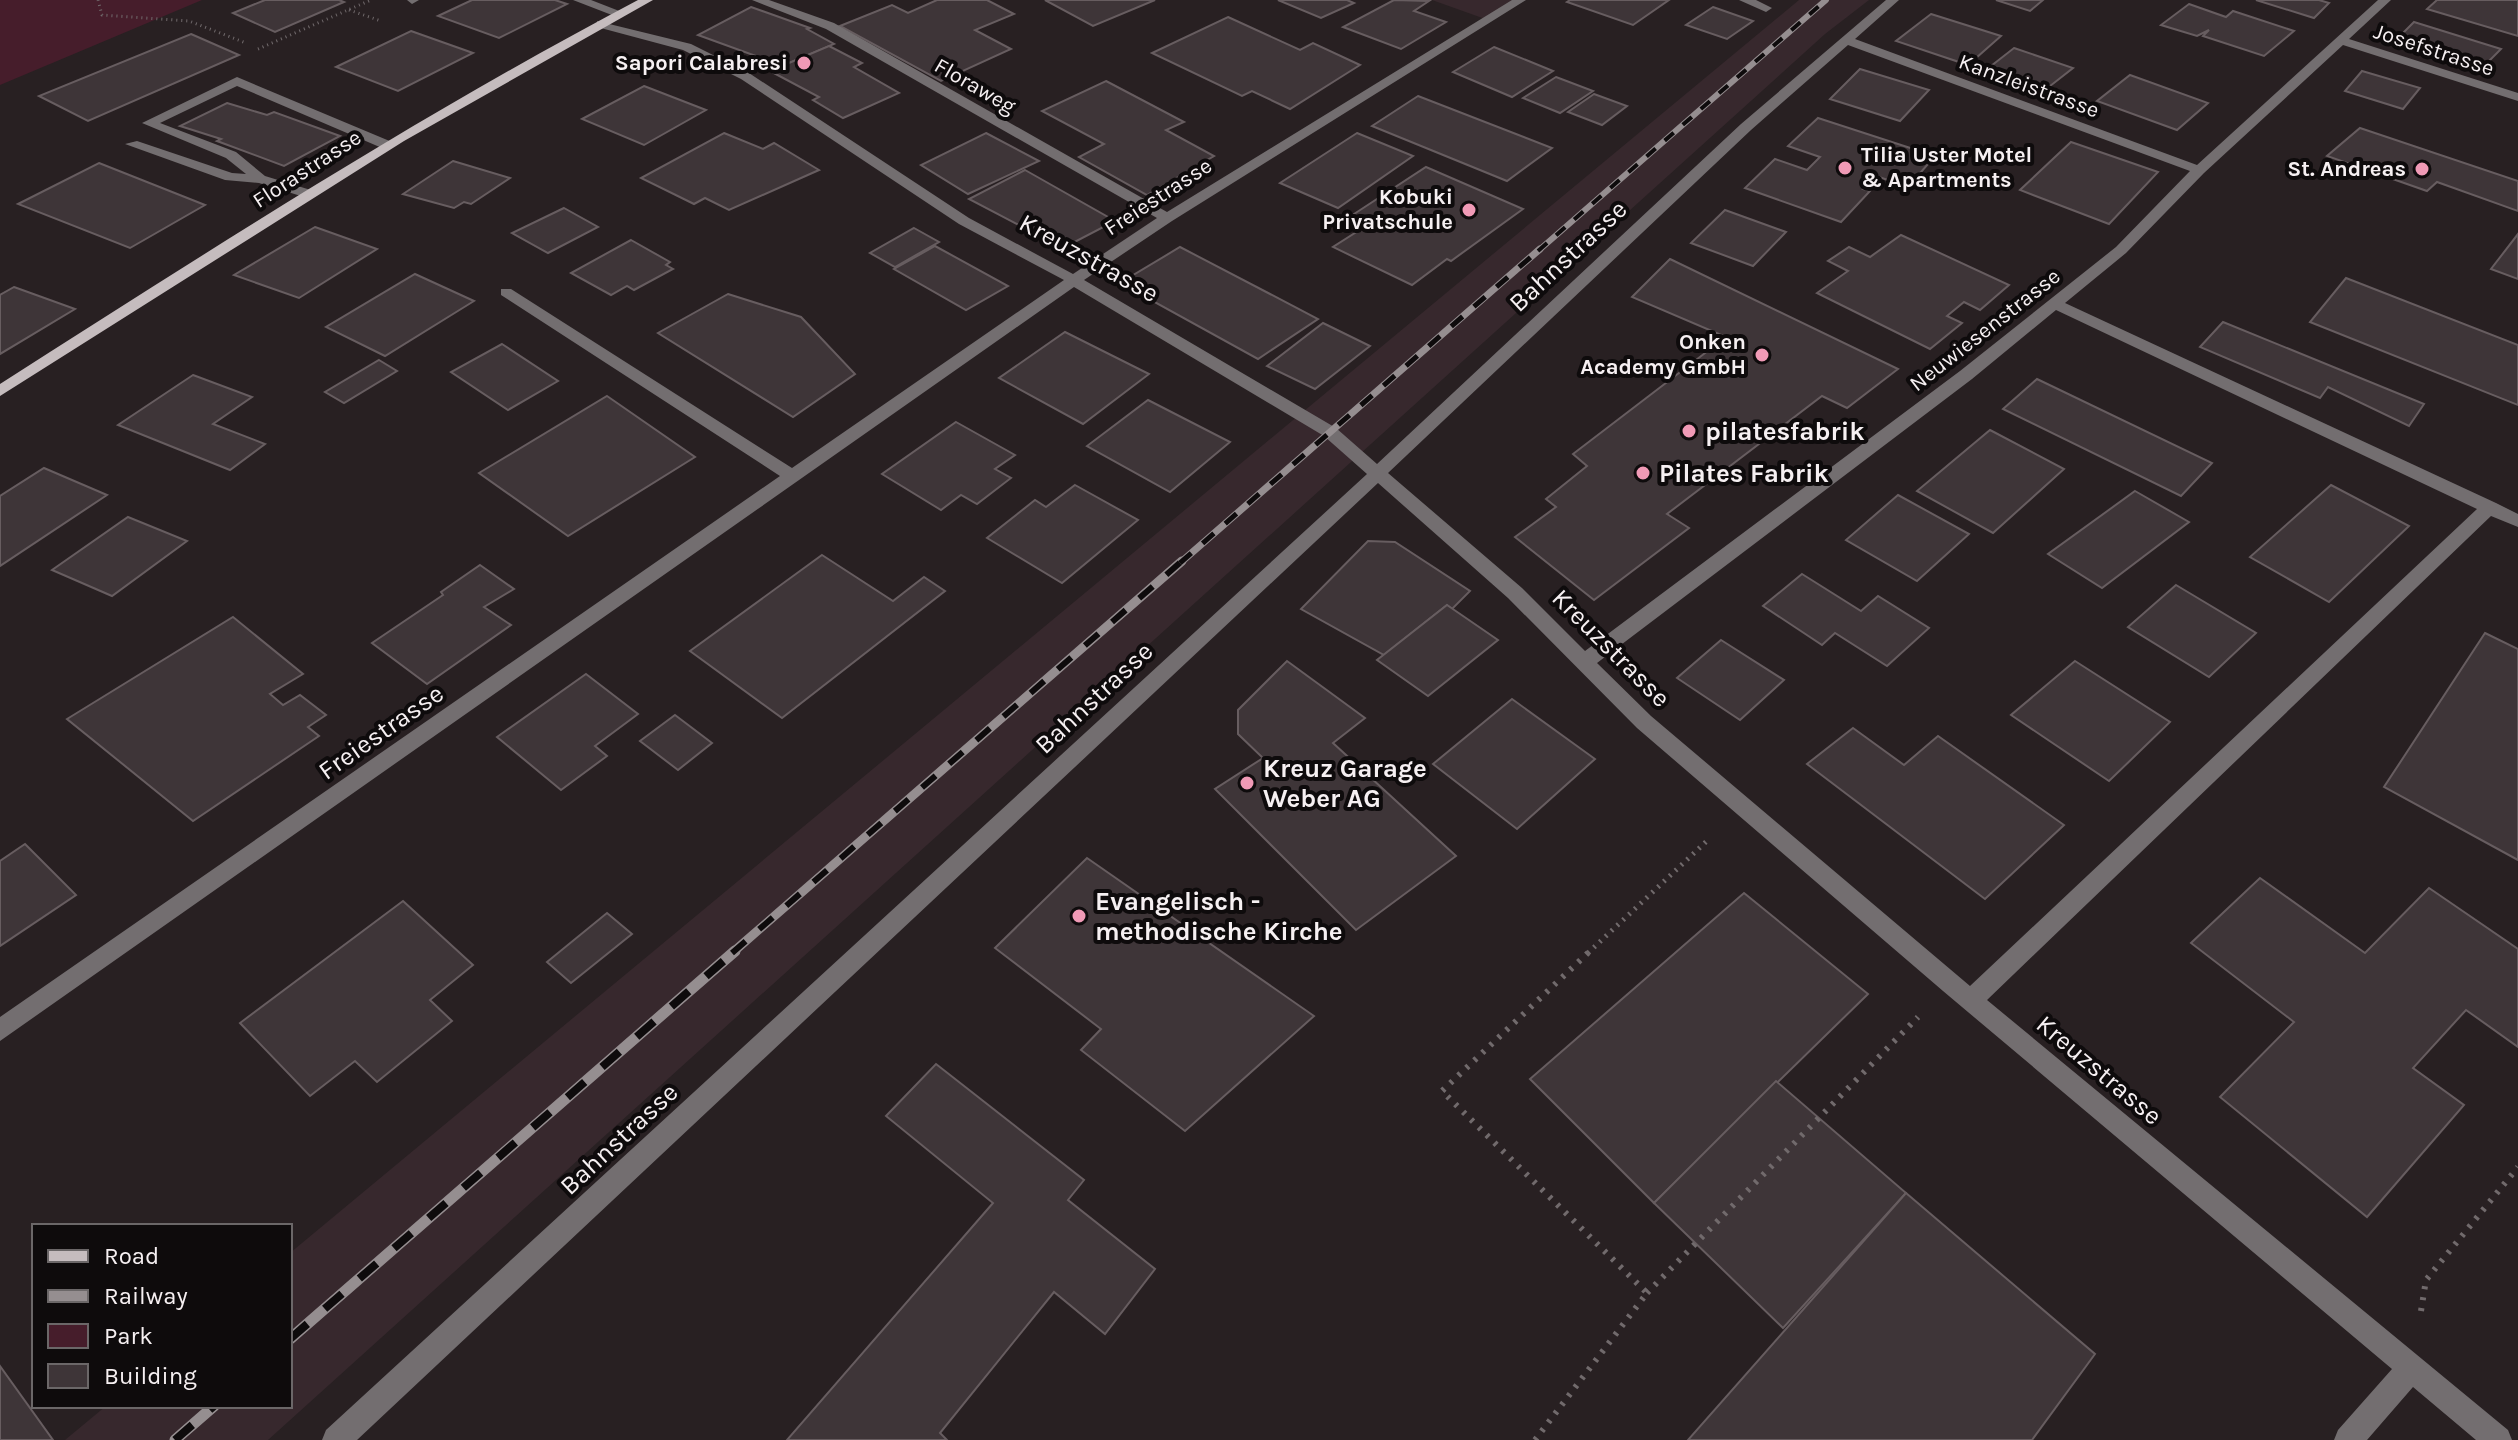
<svg xmlns="http://www.w3.org/2000/svg" width="2518" height="1440" font-family="Karla,sans-serif">
<rect width="100%" height="100%" fill="#282022"/>
<!-- built -->
<g fill="#37282d">
<path d="M1432 0H1520L1488 20Z"/>
<path d="M1799 0H1869L1825 34 268 1440H65L106 1406H290V1253Z"/>
</g>
<!-- green -->
<path fill="#461d2b" d="M0 0H202L0 85Z"/>
<!-- building -->
<g fill="#3e3538" stroke="#675d60" stroke-width="2">
<path d="M265 0H339L344 2 275 32 233 13Z"/>
<path d="M472 0H555L567 4 499 38 438 16Z"/>
<path d="M937 0H987L1014 14 975 30 1011 49 941 81 840 26 892 5 908 13Z"/>
<path d="M1045 0H1155L1093 26Z"/>
<path d="M1278 0H1347L1354 3 1321 18Z"/>
<path d="M1394 0 1429 1 1414 11 1446 22 1401 49 1343 27Z"/>
<path d="M1570 0H1669L1633 25 1567 2Z"/>
<path d="M1996 0H2043L2030 11Z"/>
<path d="M2256 0H2319L2329 3 2314 18Z"/>
<path d="M2437 0H2518V36L2427 9Z"/>
<path d="M2189 4 2226 17 2233 11 2294 31 2264 56 2203 36 2209 30 2197 36 2161 25Z"/>
<path d="M751 7 810 28 807 29 834 44 770 71 750 60 756 56 698 35Z"/>
<path d="M1713 7 1753 21 1727 39 1686 25Z"/>
<path d="M1931 14 2001 36 1968 65 1896 41Z"/>
<path d="M1228 17 1300 50 1313 43 1360 65 1290 109 1252 91 1242 96 1152 53Z"/>
<path d="M2414 22 2501 49 2480 70 2393 43Z"/>
<path d="M411 31 473 53 398 91 336 67Z"/>
<path d="M191 34 239 55 88 121 39 96Z"/>
<path d="M829 46 862 63 854 67 899 93 843 118 813 100 819 97 770 71Z"/>
<path d="M1494 47 1553 71 1512 97 1453 72Z"/>
<path d="M2014 48 2073 68 2045 90 1986 70Z"/>
<path d="M1860 69 1929 90 1900 121 1830 99Z"/>
<path d="M2362 71 2420 88 2403 109 2345 91Z"/>
<path d="M2130 75 2208 103 2177 130 2097 101Z"/>
<path d="M1556 77 1593 91 1560 113 1523 98Z"/>
<path d="M1106 81 1184 122 1166 130 1214 156 1147 195 1079 157 1104 144 1042 111Z"/>
<path d="M644 86 706 110 644 145 582 119Z"/>
<path d="M1594 94 1627 106 1602 125 1568 112Z"/>
<path d="M1418 96 1552 148 1507 181 1372 126Z"/>
<path d="M227 103 267 115 274 112 340 136 284 166 217 141 221 139 180 126Z"/>
<path d="M1818 118 1935 156 1908 187 1876 176 1863 189 1870 191 1841 222 1745 188 1775 159 1807 170 1820 157 1788 146Z"/>
<path d="M2360 128 2518 181V211L2437 182 2427 191 2327 156Z"/>
<path d="M724 133 763 149 774 143 819 170 729 210 705 198 694 204 641 178Z"/>
<path d="M986 133 1039 161 968 194 921 165Z"/>
<path d="M1357 133 1413 156 1338 208 1280 183Z"/>
<path d="M2071 142 2158 172 2109 224 2020 190Z"/>
<path d="M453 161 510 178 471 204 464 202 454 208 403 194Z"/>
<path d="M99 163 205 205 130 248 18 204Z"/>
<path d="M1426 167 1523 209 1451 261 1447 259 1412 285 1333 247 1369 224 1351 216Z"/>
<path d="M1025 170 1115 221 1063 248 969 199Z"/>
<path d="M564 208 598 227 548 253 512 233Z"/>
<path d="M1725 210 1786 232 1753 266 1691 243Z"/>
<path d="M315 227 377 249 299 298 234 275Z"/>
<path d="M914 228 939 242 895 267 870 253Z"/>
<path d="M2518 234V279L2491 269Z"/>
<path d="M1901 235 2009 285 1980 310 1964 302 1947 316 1962 323 1930 349 1817 293 1848 271 1828 261 1849 247 1870 257Z"/>
<path d="M631 240 670 262 666 265 673 269 634 290 627 286 611 295 571 273Z"/>
<path d="M935 246 1008 286 966 310 894 269Z"/>
<path d="M1180 247 1318 319 1258 359 1120 283Z"/>
<path d="M1670 259 1898 369 1847 408 1822 396 1667 514 1689 528 1594 600 1515 537 1556 507 1546 499 1587 466 1573 454 1726 337 1632 297Z"/>
<path d="M415 274 474 301 385 356 326 327Z"/>
<path d="M2346 278 2518 345V405L2310 322Z"/>
<path d="M14 287 75 309 0 354V295Z"/>
<path d="M728 294 801 317 855 374 793 417 658 333Z"/>
<path d="M2223 322 2424 404 2409 426 2328 387 2320 398 2200 347Z"/>
<path d="M1323 323 1370 346 1315 389 1267 366Z"/>
<path d="M1065 332 1149 374 1083 424 999 378Z"/>
<path d="M502 344 558 381 508 410 451 372Z"/>
<path d="M379 360 397 371 344 403 325 392Z"/>
<path d="M193 375 252 397 213 424 265 444 230 470 118 425Z"/>
<path d="M2037 379 2212 463 2181 496 2003 409Z"/>
<path d="M607 396 695 457 568 536 479 473Z"/>
<path d="M1148 400 1230 442 1170 492 1087 446Z"/>
<path d="M956 422 1015 455 995 469 1011 478 977 504 961 495 941 510 882 474Z"/>
<path d="M1990 430 2064 469 1993 533 1917 491Z"/>
<path d="M44 468 107 495 0 566V496Z"/>
<path d="M1075 485 1138 520 1062 583 987 538 1035 500 1046 507Z"/>
<path d="M2331 485 2409 526 2329 602 2250 557Z"/>
<path d="M2135 491 2189 522 2102 588 2048 554Z"/>
<path d="M1898 495 1969 534 1917 581 1846 540Z"/>
<path d="M128 517 187 541 112 596 52 570Z"/>
<path d="M1368 541 1395 542 1470 591 1452 609 1447 605 1384 655 1301 609Z"/>
<path d="M822 555 893 601 924 577 945 591 782 718 690 651Z"/>
<path d="M480 565 514 589 484 607 511 625 427 684 372 643 443 595 441 592Z"/>
<path d="M1802 574 1861 611 1878 596 1929 628 1887 666 1835 633 1822 645 1763 606Z"/>
<path d="M2176 585 2256 633 2209 677 2128 627Z"/>
<path d="M1447 605 1498 640 1428 696 1377 660Z"/>
<path d="M233 617 303 674 270 694 283 705 300 695 326 715 308 727 319 736 193 821 67 719Z"/>
<path d="M2485 633 2518 649V860L2384 787Z"/>
<path d="M1721 640 1784 680 1740 720 1677 678Z"/>
<path d="M1287 661 1365 718 1333 743 1456 856 1356 930 1215 789 1263 758 1238 734V710Z"/>
<path d="M2075 661 2170 722 2109 781 2011 715Z"/>
<path d="M586 674 638 714 595 746 607 756 561 790 497 737Z"/>
<path d="M1512 699 1595 759 1517 829 1433 764Z"/>
<path d="M675 715 712 743 678 770 640 741Z"/>
<path d="M1853 728 1904 765 1938 736 2064 825 1985 899 1807 764Z"/>
<path d="M25 844 76 895 0 946V861Z"/>
<path d="M1087 858 1314 1016 1185 1131 1081 1050 1101 1029 995 948Z"/>
<path d="M2260 878 2365 953 2429 888 2518 949V1047L2466 1010 2413 1068 2464 1105 2367 1217 2220 1097 2294 1022 2191 943Z"/>
<path d="M1744 893 1868 994 1654 1203 1530 1079Z"/>
<path d="M403 901 473 965 430 1000 452 1021 377 1082 355 1061 310 1096 240 1023Z"/>
<path d="M607 913 632 934 571 983 547 962Z"/>
<path d="M936 1064 1084 1180 1068 1200 1155 1269 1105 1334 1054 1292 940 1433 947 1440H787L993 1203 886 1116Z"/>
<path d="M1776 1081 1906 1193 1783 1328 1654 1203Z"/>
<path d="M1906 1193 2095 1354 2032 1440H1688Z"/>
<path d="M0 1366 53 1440H0Z"/>
</g>
<g fill="none" stroke-linecap="round" stroke-linejoin="round">
<!-- path-far2 -->
<g stroke="#716a6c" stroke-width="3" stroke-dasharray="1 4" stroke-linecap="butt">
<path d="M98 0 102 15 189 21 246 43"/>
<path d="M349 10 381 21"/>
<path d="M258 49 371 0"/>
</g>
<!-- path-far1 -->
<path stroke="#716a6c" stroke-width="5" stroke-dasharray="2 6" stroke-linecap="butt" d="M1588 953 1710 838"/>
<!-- path -->
<g stroke="#716a6c" stroke-width="6" stroke-dasharray="3 8" stroke-linecap="butt">
<path d="M1647 1293 1918 1017"/>
<path d="M2421 1311 2426 1280 2518 1167"/>
<path d="M1535 1440 1647 1293 1442 1091 1590 951"/>
</g>
<!-- minor -->
<g fill="#736e70" fill-rule="evenodd">
<path d="M407 0H419L412 4Z"/>
<path d="M573 0H591L627 14 617 17Z"/>
<path d="M752 0H769L834 23 1167 212 1512 0H1526L1172 221 1084 280 1336 428 1377 464 1741 124 1886 0H1899L1855 39 2197 165 2378 0H2391L2349 39 2518 93V101L2343 45 2204 173 2126 253 2065 303 2496 503 2518 514V527L2491 516 1987 1000 2508 1430 2512 1440H2476L2413 1387 2367 1440H2334L2338 1430 2392 1369 1943 991 1637 728 1508 598 1378 483 357 1440H322L326 1430 1367 474 1324 436 1074 287 0 1041V1017L780 476 501 295V289H511L792 468 1064 280 959 224 741 79 683 50 597 27V21L691 44 749 73 969 218 1073 274 1157 218 826 29ZM1848 45 2190 171 2116 247 1960 371 1585 651 1522 588 1388 473 1751 130ZM2056 310 2477 509 1970 986 1651 716 1597 663 1972 379Z"/>
<path d="M1739 0H1756L1772 8 1766 12Z"/>
<path d="M237 77 392 142 394 145 382 148 237 86 160 123 236 152 265 176 314 191V197H304L259 183 225 180 125 144 137 141 232 173 246 174 226 158 142 123Z"/>
</g>
<!-- major -->
<path fill="#c5bcbe" fill-rule="evenodd" d="M638 0H653L404 141 0 396V384C210 250 418 116 638 0Z"/>
<!-- rail-far3 casing -->
<g stroke="#958e90" stroke-width="6">
<path id="rail-far3" d="M1538 251 1826 0"/>
</g>
<!-- rail-far2 casing -->
<g stroke="#958e90" stroke-width="7">
<path id="rail-far2" d="M1180 563 1540 249"/>
</g>
<!-- rail-far1 casing -->
<g stroke="#958e90" stroke-width="9">
<path id="rail-far1" d="M732 953 1182 561"/>
</g>
<!-- rail casing -->
<g stroke="#958e90" stroke-width="11">
<g id="rail">
<path d="M290 1339 735 951"/>
<path d="M175 1440 214 1406"/>
</g>
</g>
<!-- rail-far3 -->
<use href="#rail-far3" stroke="#0e0b0c" stroke-width="4" stroke-dasharray="12" stroke-linecap="butt"/>
<!-- rail-far2 -->
<use href="#rail-far2" stroke="#0e0b0c" stroke-width="5" stroke-dasharray="15" stroke-linecap="butt"/>
<!-- rail-far1 -->
<use href="#rail-far1" stroke="#0e0b0c" stroke-width="6" stroke-dasharray="18" stroke-linecap="butt"/>
<!-- rail -->
<use href="#rail" stroke="#0e0b0c" stroke-width="8" stroke-dasharray="23" stroke-linecap="butt"/>
</g>
<!-- markers -->
<g fill="#f09ab6" stroke="#0e0b0c" stroke-width="3">
<circle cx="804" cy="63" r="8"/>
<circle cx="1845" cy="168" r="8"/>
<circle cx="2422" cy="169" r="8"/>
<circle cx="1469" cy="210" r="8"/>
<circle cx="1762" cy="355" r="8"/>
<circle cx="1689" cy="431" r="8"/>
<circle cx="1643" cy="473" r="8"/>
<circle cx="1247" cy="783" r="8"/>
<circle cx="1079" cy="916" r="8"/>
</g>
<g text-anchor="middle" dominant-baseline="central" stroke-width="8" stroke-linejoin="round" paint-order="stroke">
<!-- far-street labels -->
<g font-size="22" fill="#f6f0f2" stroke="#0e0b0c">
<text transform="translate(2434 50) rotate(18)">Josefstrasse</text>
<text transform="translate(975 86) rotate(30)">Floraweg</text>
<text transform="translate(2029 86) rotate(20)">Kanzleistrasse</text>
<text transform="translate(307 169) rotate(-33)">Florastrasse</text>
<text transform="translate(1158 197) rotate(-33)">Freiestrasse</text>
<text transform="translate(1985 330) rotate(-38)">Neuwiesenstrasse</text>
</g>
<!-- far-poi labels -->
<g font-size="22" font-weight="bold" fill="#f6f0f2" stroke="#0e0b0c" text-anchor="end">
<text x="788" y="63">Sapori Calabresi</text>
<text x="1861" y="155" text-anchor="start">Tilia Uster Motel<tspan x="1861" dy="25">&amp; Apartments</tspan></text>
<text x="2406" y="169">St. Andreas</text>
<text x="1453" y="197">Kobuki<tspan x="1453" dy="25">Privatschule</tspan></text>
<text x="1746" y="342">Onken<tspan x="1746" dy="25">Academy GmbH</tspan></text>
</g>
<!-- street labels -->
<g font-size="26" fill="#f6f0f2" stroke="#0e0b0c">
<text transform="translate(1568 256) rotate(-43)">Bahnstrasse</text>
<text transform="translate(1089 258) rotate(29)">Kreuzstrasse</text>
<text transform="translate(1611 648) rotate(45)">Kreuzstrasse</text>
<text transform="translate(1094 698) rotate(-43)">Bahnstrasse</text>
<text transform="translate(381 732) rotate(-35)">Freiestrasse</text>
<text transform="translate(2099 1070) rotate(40)">Kreuzstrasse</text>
<text transform="translate(619 1139) rotate(-43)">Bahnstrasse</text>
</g>
<!-- poi labels -->
<g font-size="26" font-weight="bold" fill="#f6f0f2" stroke="#0e0b0c" text-anchor="start">
<text x="1705" y="431">pilatesfabrik</text>
<text x="1659" y="473">Pilates Fabrik</text>
<text x="1263" y="768">Kreuz Garage<tspan x="1263" dy="30">Weber AG</tspan></text>
<text x="1095" y="901">Evangelisch -<tspan x="1095" dy="30">methodische Kirche</tspan></text>
</g>
</g>
<!-- legend -->
<rect x="32" y="1224" width="260" height="184" fill="#0e0b0c" stroke="#6b6768" stroke-width="2"/>
<rect x="48" y="1250" width="40" height="12" fill="#c5bcbe" stroke="#6b6768" stroke-width="2"/>
<text x="104" y="1264" font-size="24" fill="#f6f0f2">Road</text>
<rect x="48" y="1290" width="40" height="12" fill="#958e90" stroke="#6b6768" stroke-width="2"/>
<text x="104" y="1304" font-size="24" fill="#f6f0f2">Railway</text>
<rect x="48" y="1324" width="40" height="24" fill="#461d2b" stroke="#6b6768" stroke-width="2"/>
<text x="104" y="1344" font-size="24" fill="#f6f0f2">Park</text>
<rect x="48" y="1364" width="40" height="24" fill="#3e3538" stroke="#6b6768" stroke-width="2"/>
<text x="104" y="1384" font-size="24" fill="#f6f0f2">Building</text>
</svg>
